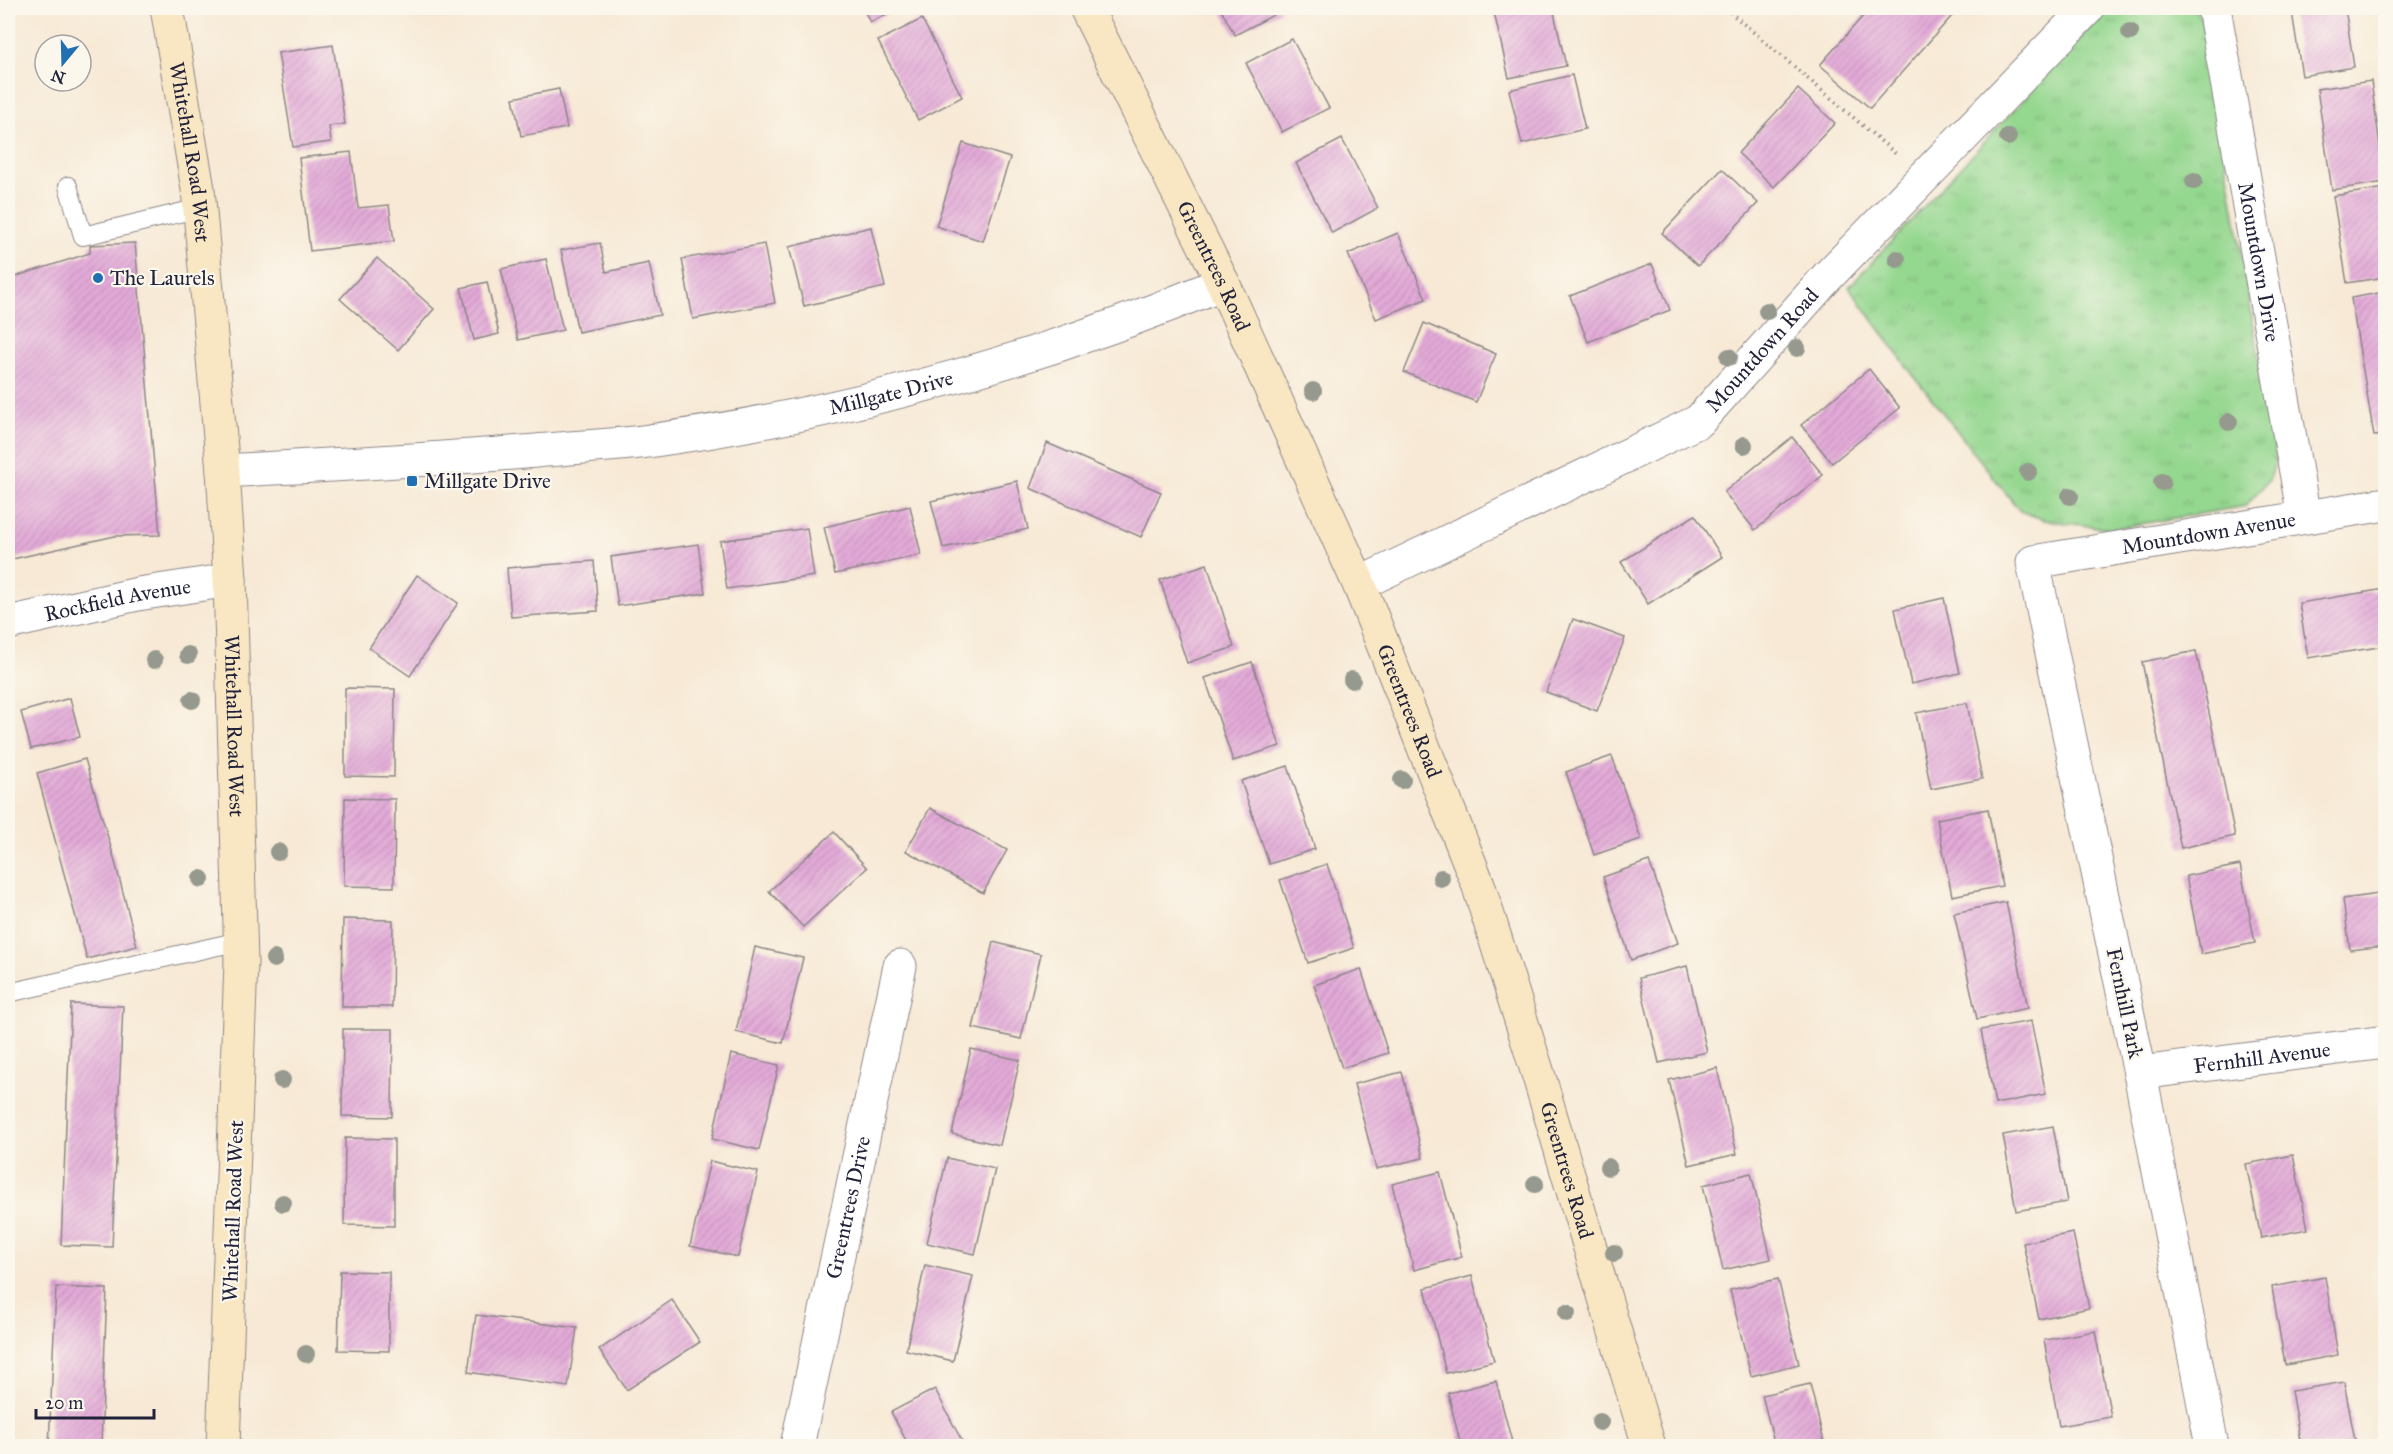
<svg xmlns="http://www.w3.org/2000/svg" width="2393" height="1454" font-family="'IM FELL Great Primer',serif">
<defs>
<pattern id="park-tufts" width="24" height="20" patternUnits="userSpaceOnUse" patternTransform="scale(1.5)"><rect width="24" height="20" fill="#94d78f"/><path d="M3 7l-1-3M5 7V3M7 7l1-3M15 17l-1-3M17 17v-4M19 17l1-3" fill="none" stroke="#7fb87c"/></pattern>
<pattern id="building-hatch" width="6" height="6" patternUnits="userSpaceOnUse" patternTransform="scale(1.5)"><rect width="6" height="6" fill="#e3aad8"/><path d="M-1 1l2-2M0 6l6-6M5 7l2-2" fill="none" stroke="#c292ba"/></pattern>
</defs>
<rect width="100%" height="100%" fill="#fbf7ec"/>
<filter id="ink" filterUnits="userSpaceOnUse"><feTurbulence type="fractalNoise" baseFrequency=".0167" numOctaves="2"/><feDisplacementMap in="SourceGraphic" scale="12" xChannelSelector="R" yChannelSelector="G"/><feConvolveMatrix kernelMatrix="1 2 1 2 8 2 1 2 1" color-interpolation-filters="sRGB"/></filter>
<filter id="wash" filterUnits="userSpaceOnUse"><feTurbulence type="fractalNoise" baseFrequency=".008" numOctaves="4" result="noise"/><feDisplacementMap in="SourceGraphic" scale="24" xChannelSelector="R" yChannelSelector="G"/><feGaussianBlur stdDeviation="1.35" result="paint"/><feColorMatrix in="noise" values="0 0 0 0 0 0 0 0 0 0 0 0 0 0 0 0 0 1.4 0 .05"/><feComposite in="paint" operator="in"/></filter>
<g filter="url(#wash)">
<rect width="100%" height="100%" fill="#f7e9d5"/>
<!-- park -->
<path fill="url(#park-tufts)" stroke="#5b7c65" stroke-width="1.5" d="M2109 8H2194L2202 20 2276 458 2270 479 2246 506 2111 529 2045 520 2020 511 1910 371 1849 287Z"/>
<g id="blocks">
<!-- building -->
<g fill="url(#building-hatch)">
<path d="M863 8H900L870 22Z"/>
<path d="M1220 8H1279L1281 11 1235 35Z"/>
<path d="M1493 8H1553L1566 66 1509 78Z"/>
<path d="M1870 8H1959L1870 108 1820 65Z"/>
<path d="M2318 8H2345L2354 67 2302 76 2292 12Z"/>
<path d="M922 19 962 97 918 120 878 41Z"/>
<path d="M1292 39 1329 108 1282 132 1246 63Z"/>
<path d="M333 45 345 124 329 126 331 142 293 147 278 53Z"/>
<path d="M1572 75 1585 129 1522 144 1509 90Z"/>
<path d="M2371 81 2385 182 2332 190 2317 89Z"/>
<path d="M559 89 567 128 521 136 513 98Z"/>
<path d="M1798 89 1835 123 1774 187 1738 153Z"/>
<path d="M1342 139 1378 208 1332 233 1296 163Z"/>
<path d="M963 143 1010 158 983 241 936 226Z"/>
<path d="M351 152 358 208 389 205 394 241 310 251 299 158Z"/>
<path d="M1722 169 1758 203 1698 266 1662 233Z"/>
<path d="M2385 188V277L2347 283 2333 196Z"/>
<path d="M871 227 885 287 804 306 789 247Z"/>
<path d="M1398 233 1426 299 1376 319 1348 254Z"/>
<path d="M135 243 160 535 115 536 8 560V279L90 253V245Z"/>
<path d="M600 243 606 272 649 263 660 315 578 332 561 250Z"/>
<path d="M764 244 775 303 693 319 682 259Z"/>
<path d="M377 258 434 309 398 350 340 299Z"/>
<path d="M546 259 563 330 518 340 501 269Z"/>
<path d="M1652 264 1670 310 1588 342 1570 296Z"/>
<path d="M487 282 499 334 474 340 461 288Z"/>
<path d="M2385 292V435L2374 436 2351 298Z"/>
<path d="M1424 323 1496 354 1476 402 1404 372Z"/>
<path d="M1869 369 1900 408 1832 463 1801 425Z"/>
<path d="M1792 437 1823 475 1755 530 1724 492Z"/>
<path d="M1047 443 1161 492 1141 537 1030 488Z"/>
<path d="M1017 481 1028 529 943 548 931 501Z"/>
<path d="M910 506 921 555 835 574 824 527Z"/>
<path d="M1695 515 1722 557 1648 604 1621 562Z"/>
<path d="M807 528 814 576 727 589 720 541Z"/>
<path d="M698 544 705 593 618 606 611 557Z"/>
<path d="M594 561 598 611 511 617 507 568Z"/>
<path d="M1207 564 1234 647 1187 663 1160 580Z"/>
<path d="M417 575 458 603 410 676 369 648Z"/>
<path d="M2385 589V646L2308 658 2299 603Z"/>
<path d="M1944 598 1960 673 1911 684 1895 609Z"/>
<path d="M1573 619 1625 638 1597 711 1546 692Z"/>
<path d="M2196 651 2235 836 2181 848 2142 662Z"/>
<path d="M1252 662 1280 746 1233 761 1205 678Z"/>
<path d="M345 688 395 689 394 777 345 776Z"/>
<path d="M70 698 80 737 31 749 21 712Z"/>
<path d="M1967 703 1982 779 1931 789 1916 713Z"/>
<path d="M1612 756 1641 839 1594 855 1566 772Z"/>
<path d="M85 759 114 858 137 946 87 959 37 773Z"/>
<path d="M1288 766 1315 849 1269 864 1241 781Z"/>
<path d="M345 798 395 799 394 887 344 886Z"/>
<path d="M930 808 1007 850 983 893 906 851Z"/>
<path d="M1988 809 2002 886 1952 896 1937 819Z"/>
<path d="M834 832 867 868 803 927 769 891Z"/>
<path d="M1649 861 1678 943 1631 960 1603 877Z"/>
<path d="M1327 864 1354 948 1308 963 1280 880Z"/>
<path d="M2240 865 2255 943 2201 954 2186 876Z"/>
<path d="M2385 893V946L2350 950 2343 899Z"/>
<path d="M2006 902 2028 1008 1977 1019 1954 913Z"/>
<path d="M343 919 393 920 392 1007H342Z"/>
<path d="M993 942 1041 954 1021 1039 973 1028Z"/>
<path d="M755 947 803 958 783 1043 736 1032Z"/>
<path d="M1687 966 1707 1052 1659 1063 1639 978Z"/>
<path d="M1361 969 1388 1053 1342 1068 1314 985Z"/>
<path d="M71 1004 123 1006 112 1247 61 1245Z"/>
<path d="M2031 1021 2046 1094 1995 1104 1981 1030Z"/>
<path d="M343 1029H393L392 1117 342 1116Z"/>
<path d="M971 1049 1020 1060 1000 1145 952 1134Z"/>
<path d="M731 1054 779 1065 759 1150 712 1139Z"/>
<path d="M1717 1068 1737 1154 1689 1165 1669 1080Z"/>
<path d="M1402 1072 1423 1158 1376 1169 1354 1084Z"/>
<path d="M2053 1126 2067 1202 2016 1211 2003 1135Z"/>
<path d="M345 1138 394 1139V1226L344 1225Z"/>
<path d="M2293 1155 2308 1229 2261 1238 2246 1164Z"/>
<path d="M947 1158 995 1169 975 1254 927 1243Z"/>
<path d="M710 1161 758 1172 738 1257 690 1246Z"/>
<path d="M1440 1172 1462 1257 1414 1270 1392 1184Z"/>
<path d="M1751 1173 1771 1259 1723 1270 1703 1185Z"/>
<path d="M2073 1233 2089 1308 2039 1319 2023 1243Z"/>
<path d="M925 1265 973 1276 953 1361 906 1350Z"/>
<path d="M340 1271 389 1272V1351L338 1350Z"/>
<path d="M1472 1276 1494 1361 1446 1373 1425 1288Z"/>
<path d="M2325 1277 2338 1355 2285 1365 2272 1287Z"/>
<path d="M1778 1279 1799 1364 1751 1376 1730 1290Z"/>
<path d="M56 1287 107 1289 101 1446H49Z"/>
<path d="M672 1300 700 1342 627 1390 599 1350Z"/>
<path d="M476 1315 577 1328 568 1387 468 1372Z"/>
<path d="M2095 1331 2111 1417 2059 1426 2044 1340Z"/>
<path d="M1496 1381 1513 1446H1461L1448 1393Z"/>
<path d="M2344 1382 2356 1446H2301L2291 1391Z"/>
<path d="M1810 1384 1825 1446H1775L1762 1395Z"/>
<path d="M935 1389 955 1428 965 1446H909L891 1412Z"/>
</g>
</g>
</g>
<g filter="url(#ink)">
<use href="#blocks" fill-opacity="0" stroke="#8c8688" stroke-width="1.5"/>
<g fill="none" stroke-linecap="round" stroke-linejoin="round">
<!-- lane casing -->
<g stroke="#8c8688" stroke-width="20">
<g id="lane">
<path d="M68 186 83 236 200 208"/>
<path d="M8 993 240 941"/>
</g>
</g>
<!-- street casing -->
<g stroke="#8c8688" stroke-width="35">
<g id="street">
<path id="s1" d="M2214 8 2304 517"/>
<path id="s2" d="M223 471C328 465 432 460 536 451 574 447 612 446 649 441 846 413 1040 360 1223 283"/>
<path id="s3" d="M1359 584 1699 421 1828 276 2088 8"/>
<path id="s4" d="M8 623 138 594 230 580"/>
<path id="s5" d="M2140 1073 2386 1042"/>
<path id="s6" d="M797 1446 900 966"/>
<path id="s7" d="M2212 1446 2140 1073 2033 562 2386 504"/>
</g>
</g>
<!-- secondary casing -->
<g stroke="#8c8688" stroke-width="35">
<g id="secondary">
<path id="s8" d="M167 8 198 189 223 471 230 580 241 962 223 1446"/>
<path id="s9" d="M1086 8 1223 283 1359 584 1478 884 1540 1080 1649 1446"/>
</g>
</g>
<!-- path -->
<path stroke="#8c8688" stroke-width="4" stroke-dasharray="1.5 4.5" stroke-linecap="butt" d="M1730 12 1896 154"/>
<!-- lane -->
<use href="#lane" stroke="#fff" stroke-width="18"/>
<!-- street -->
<use href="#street" stroke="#fff" stroke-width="33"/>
<!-- secondary -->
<use href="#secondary" stroke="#f9e7c3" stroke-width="33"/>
</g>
<!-- trees -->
<g fill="#95998e">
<circle cx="2130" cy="32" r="9"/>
<circle cx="2008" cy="137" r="9"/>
<circle cx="2194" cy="181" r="9"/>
<circle cx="1897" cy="259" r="9"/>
<circle cx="1767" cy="311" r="9"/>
<circle cx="1797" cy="348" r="9"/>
<circle cx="1729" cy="357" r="9"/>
<circle cx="1313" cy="391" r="9"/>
<circle cx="2229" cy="422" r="9"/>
<circle cx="1744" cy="445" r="9"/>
<circle cx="2028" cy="472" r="9"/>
<circle cx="2162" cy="482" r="9"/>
<circle cx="2070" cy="496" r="9"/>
<circle cx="188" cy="655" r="9"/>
<circle cx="154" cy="660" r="9"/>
<circle cx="1352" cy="680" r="9"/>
<circle cx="192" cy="700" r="9"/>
<circle cx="1402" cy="780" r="9"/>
<circle cx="278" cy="852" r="9"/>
<circle cx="1441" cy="878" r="9"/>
<circle cx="201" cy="879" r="9"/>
<circle cx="274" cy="959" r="9"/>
<circle cx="282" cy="1080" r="9"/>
<circle cx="1608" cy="1167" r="9"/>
<circle cx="1535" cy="1184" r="9"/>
<circle cx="283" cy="1203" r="9"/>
<circle cx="1614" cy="1253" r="9"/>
<circle cx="1567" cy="1313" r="9"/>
<circle cx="306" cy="1354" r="9"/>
<circle cx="1600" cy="1422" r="9"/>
</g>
</g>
<!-- markers -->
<g fill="#1f6fb2" stroke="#fbf7ec" stroke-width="2">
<circle cx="98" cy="278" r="6"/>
<rect x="406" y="475" width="12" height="12" rx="3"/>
</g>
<g text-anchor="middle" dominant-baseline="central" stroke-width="4.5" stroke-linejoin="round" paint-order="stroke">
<!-- street labels -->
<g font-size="21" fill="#22223b" stroke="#fbf7ec">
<text stroke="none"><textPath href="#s8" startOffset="146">Whitehall Road West</textPath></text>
<text stroke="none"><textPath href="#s1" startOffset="258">Mountdown Drive</textPath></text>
<text stroke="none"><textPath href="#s9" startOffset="288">Greentrees Road</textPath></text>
<text stroke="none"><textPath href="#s3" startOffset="472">Mountdown Road</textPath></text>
<text stroke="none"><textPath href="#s2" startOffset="674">Millgate Drive</textPath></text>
<text stroke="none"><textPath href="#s7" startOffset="1080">Mountdown Avenue</textPath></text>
<text stroke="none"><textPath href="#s4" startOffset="112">Rockfield Avenue</textPath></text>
<text stroke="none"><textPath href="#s9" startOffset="774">Greentrees Road</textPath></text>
<text stroke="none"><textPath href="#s8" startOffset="722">Whitehall Road West</textPath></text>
<text transform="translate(2125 1003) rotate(78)">Fernhill Park</text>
<text stroke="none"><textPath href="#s5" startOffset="123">Fernhill Avenue</textPath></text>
<text stroke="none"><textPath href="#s9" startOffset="1260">Greentrees Road</textPath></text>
<text stroke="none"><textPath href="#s6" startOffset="244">Greentrees Drive</textPath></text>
<text transform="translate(233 1211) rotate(-88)">Whitehall Road West</text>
</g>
<!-- poi labels -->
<g font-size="21" fill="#22223b" stroke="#fbf7ec" text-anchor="start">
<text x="110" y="278">The Laurels</text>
<text x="424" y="481">Millgate Drive</text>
</g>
</g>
<!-- margin -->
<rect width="2393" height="1454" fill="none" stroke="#fbf7ec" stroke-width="30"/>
<!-- north arrow -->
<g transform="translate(63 63) rotate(199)"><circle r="28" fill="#fbf7ec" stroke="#a4a2a5" stroke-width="1.5"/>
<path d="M0-4.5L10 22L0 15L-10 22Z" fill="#1f6fb2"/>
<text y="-9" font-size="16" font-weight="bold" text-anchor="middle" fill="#22223b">N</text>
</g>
<!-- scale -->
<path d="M36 1409v9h118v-9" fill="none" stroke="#22223b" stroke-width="3"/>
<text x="45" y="1409" font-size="18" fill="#22223b" stroke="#fbf7ec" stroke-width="4.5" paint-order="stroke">20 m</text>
</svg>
